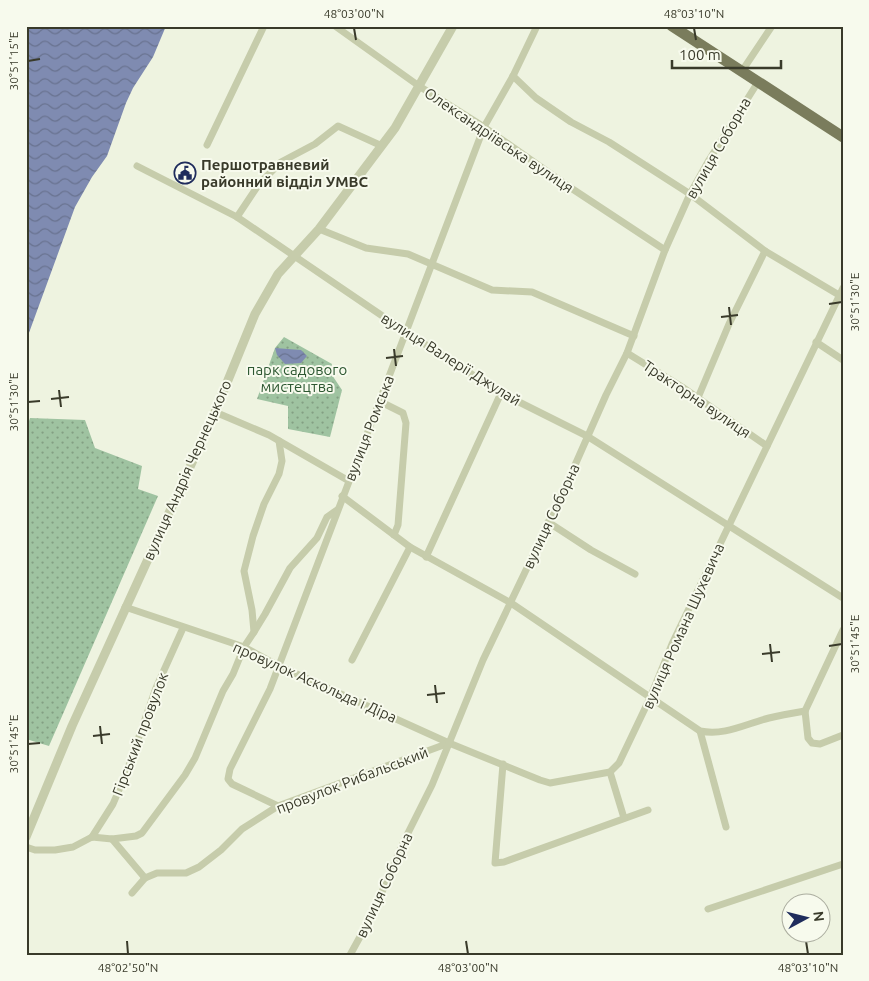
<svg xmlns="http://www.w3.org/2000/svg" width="869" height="981" font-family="Ubuntu,sans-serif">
<defs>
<pattern id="park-dots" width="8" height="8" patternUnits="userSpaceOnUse" patternTransform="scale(1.25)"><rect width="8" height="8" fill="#9fc3a1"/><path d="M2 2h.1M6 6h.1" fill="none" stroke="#839f83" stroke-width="1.8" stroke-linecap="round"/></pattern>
<pattern id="water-waves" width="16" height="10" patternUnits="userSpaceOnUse" patternTransform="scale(1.25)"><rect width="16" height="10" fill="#7f8bb1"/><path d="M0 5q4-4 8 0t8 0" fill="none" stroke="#697390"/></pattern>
</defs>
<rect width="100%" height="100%" fill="#eef3e0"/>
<!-- park -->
<g fill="url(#park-dots)">
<path d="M284 337 332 364 330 372 342 390 330 437 288 429V406L257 399 275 348Z"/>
<path d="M30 418 85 420 95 448 142 466 138 489 158 496 49 746 26 739V430Z"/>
</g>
<!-- water -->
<g fill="url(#water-waves)">
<path d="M26 26H166L153 57 133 88 126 103 107 156 92 177 75 207 26 341Z"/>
<path d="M275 348 301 350 307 356 301 363 285 364 277 355Z"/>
</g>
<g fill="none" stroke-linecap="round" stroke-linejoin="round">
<!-- minor -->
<g stroke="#c6ccab" stroke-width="7">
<path d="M335 26 419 86 484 127 571 188 665 250"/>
<path d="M742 71 772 26"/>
<path d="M513 76 536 98 571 122 609 142 690 194 765 251 839 295"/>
<path d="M207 145 264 26"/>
<path d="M137 166 237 217 406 332 501 393 587 436 843 598"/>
<path d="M237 217 259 184 281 162 315 144 338 126 382 146"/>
<path d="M319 229 366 248 408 254 492 290 532 292 634 336"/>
<path d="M816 342 843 360"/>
<path d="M627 353 682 387 767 446"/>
<path d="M697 400 729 324 765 251"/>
<path d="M379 401 403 413 406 423 398 525 394 535"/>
<path d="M215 412 269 435 349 481"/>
<path d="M342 496 410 547 511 603 700 731C725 736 745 724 769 718 781 715 793 713 805 711"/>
<path d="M548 522 591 550 635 574"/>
<path d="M426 557 501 393"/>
<path d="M125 607 244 647 279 666 449 743 540 780 550 783 610 772 619 763 650 698 672 644 843 288"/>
<path d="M254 632 265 614 290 568 317 538 327 517 337 510"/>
<path d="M352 660 410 547"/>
<path d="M805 711 843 630"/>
<path d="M805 711 808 738 812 743 820 744 843 735"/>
<path d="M700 731 726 827"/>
<path d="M503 764 495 863 504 862 648 810"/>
<path d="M610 772 624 818"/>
<path d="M278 806 232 784 228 779 230 769 270 689 484 127 513 76 537 26"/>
<path d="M92 837 113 804 127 771 156 688 183 628"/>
<path d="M112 839 136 836 142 833 185 775 195 758 223 691 233 674 244 647 254 632 252 610 244 571 253 536 264 504 279 474 282 461 279 441"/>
<path d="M26 847 35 850H55L73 847 92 837 112 839 145 878"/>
<path d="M132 893 145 878 157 873H186L199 867 221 850 242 829 278 806 449 743"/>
<path d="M708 909 843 864"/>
<path d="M350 955 372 915 404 841 432 785 483 660 560 499 606 395 627 353 665 250 690 194 709 160 758 82"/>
</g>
<!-- tertiary -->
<path stroke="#c6ccab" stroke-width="9" d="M26 837 72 726 215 412 255 314 278 274 319 229 395 128 453 26"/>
<!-- primary -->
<path stroke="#7a7c5c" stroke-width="11" d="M672 26 843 137"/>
</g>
<!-- ticks -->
<path fill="none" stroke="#393a2a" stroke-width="2" d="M354 28 356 40M694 28 696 40M28 61 40 59M829 304 842 302M729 307 731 325M721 317 738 315M394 349 396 366M386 358 403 356M59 390 61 407M51 399 69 397M28 402 40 401M770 644 772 662M829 646 842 644M762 654 780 652M435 685 437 703M427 695 445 693M100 726 102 744M93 736 110 734M28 744 40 743M127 941 128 954M466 941 468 954M806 941 808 954"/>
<!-- icons -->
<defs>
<g id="civic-ring" transform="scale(1.125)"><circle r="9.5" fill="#f7faed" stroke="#1f2c5c" stroke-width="1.5"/><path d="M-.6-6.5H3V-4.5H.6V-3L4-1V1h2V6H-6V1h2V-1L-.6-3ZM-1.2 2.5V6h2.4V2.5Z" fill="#1f2c5c"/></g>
</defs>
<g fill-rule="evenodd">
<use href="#civic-ring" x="185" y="173"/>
</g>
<g text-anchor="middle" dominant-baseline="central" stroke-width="4" stroke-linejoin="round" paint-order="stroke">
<!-- street labels -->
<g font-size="15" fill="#393a2a" stroke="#f7faed">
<text transform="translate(499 140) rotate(34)">Олександріївська вулиця</text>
<text transform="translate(718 148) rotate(-60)">вулиця Соборна</text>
<text transform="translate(451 359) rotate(32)">вулиця Валерії Джулай</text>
<text transform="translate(697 399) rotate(34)">Тракторна вулиця</text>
<text transform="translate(369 428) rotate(-69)">вулиця Ромська</text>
<text transform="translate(187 470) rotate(-66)">вулиця Андрія Чернецького</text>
<text transform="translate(551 516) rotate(-65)">вулиця Соборна</text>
<text transform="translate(683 626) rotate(-66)">вулиця Романа Шухевича</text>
<text transform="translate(315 682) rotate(24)">провулок Аскольда і Діра</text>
<text transform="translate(140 734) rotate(-69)">Гірський провулок</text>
<text transform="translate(352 780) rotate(-21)">провулок Рибальський</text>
<text transform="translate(384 885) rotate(-65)">вулиця Соборна</text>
</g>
<!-- poi labels -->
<g font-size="15" font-weight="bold" fill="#393a2a" stroke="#f7faed" text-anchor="start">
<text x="201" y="164">Першотравневий<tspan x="201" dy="17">районний відділ УМВС</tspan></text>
</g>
<!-- park labels -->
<g font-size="15" fill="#2e5832" stroke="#f7faed">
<text x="297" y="369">парк садового<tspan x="297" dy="17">мистецтва</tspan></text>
</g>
</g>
<!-- border -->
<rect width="869" height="981" fill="none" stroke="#f7faed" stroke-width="55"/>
<!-- north arrow -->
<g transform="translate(806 918) rotate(83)"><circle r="24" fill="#f7faed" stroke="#abad9f"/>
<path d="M0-4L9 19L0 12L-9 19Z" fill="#1f2c5c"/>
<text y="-8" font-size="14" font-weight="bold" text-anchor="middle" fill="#393a2a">N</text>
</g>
<!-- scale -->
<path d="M672 60v8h109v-8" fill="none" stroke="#393a2a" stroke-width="2.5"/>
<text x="679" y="60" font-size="15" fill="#393a2a" stroke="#f7faed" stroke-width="4" paint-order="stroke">100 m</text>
<rect x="28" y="28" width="814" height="926" fill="none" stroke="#393a2a" stroke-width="2"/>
<g font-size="12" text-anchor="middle" fill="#393a2a">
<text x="354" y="18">48°03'00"N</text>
<text x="694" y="18">48°03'10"N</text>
<text transform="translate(14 61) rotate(-90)" y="4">30°51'15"E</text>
<text transform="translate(855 302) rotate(-90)" y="4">30°51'30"E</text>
<text transform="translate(14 402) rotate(-90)" y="4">30°51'30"E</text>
<text transform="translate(855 644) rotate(-90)" y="4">30°51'45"E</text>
<text transform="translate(14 744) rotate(-90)" y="4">30°51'45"E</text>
<text x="128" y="972">48°02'50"N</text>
<text x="468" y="972">48°03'00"N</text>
<text x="808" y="972">48°03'10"N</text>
</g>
</svg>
